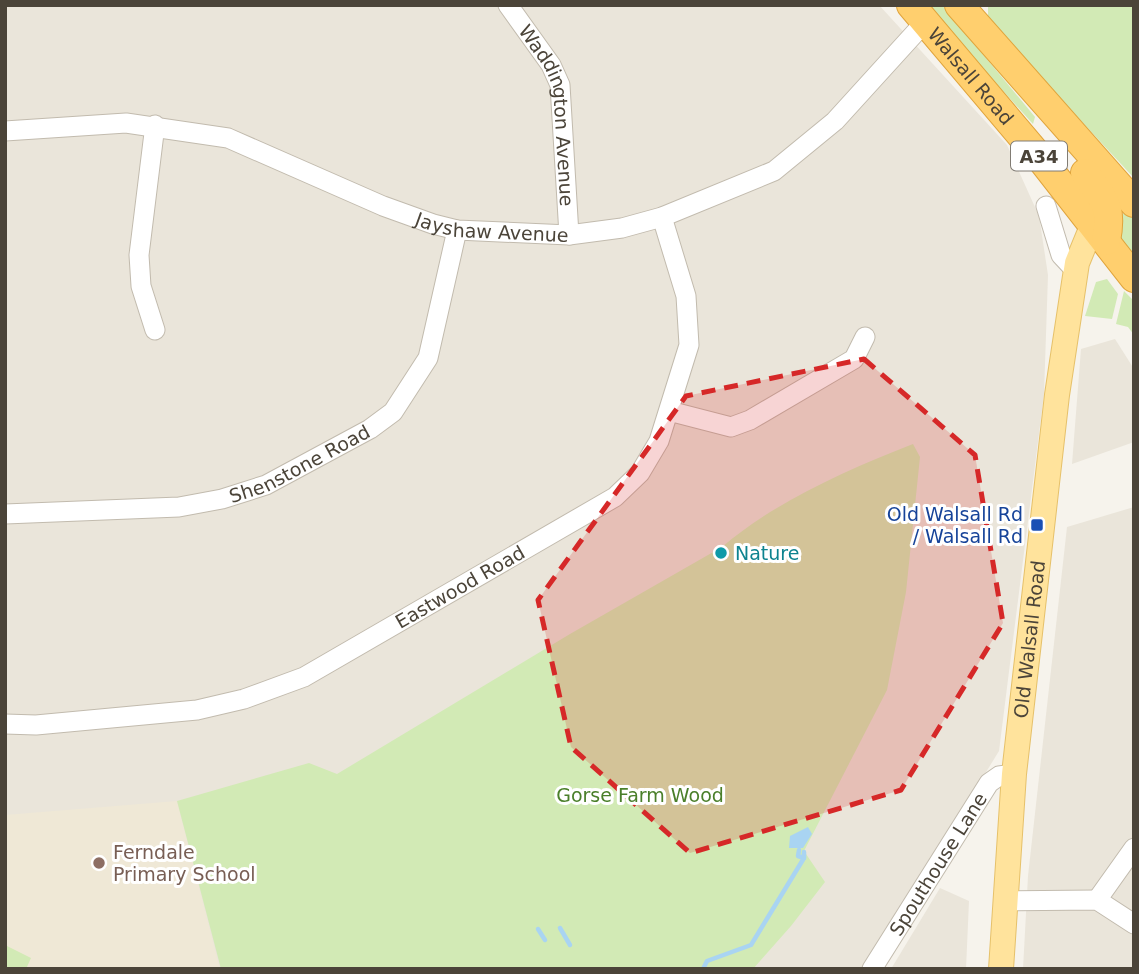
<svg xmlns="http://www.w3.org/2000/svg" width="1139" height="974" font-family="'DejaVu Sans',sans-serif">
<rect width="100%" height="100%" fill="#f6f3ec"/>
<!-- residential -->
<g fill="#eae5da">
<path d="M5 5H879L1007 145 1039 216 1048 275 1044 394 999 751 921 878 861 969H5Z"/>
<path d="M1115 339 1134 369V442L1072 464 1081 349Z"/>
<path d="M1134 507V969H1023L1028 876 1067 527Z"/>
<path d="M940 888 969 901 966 969H891Z"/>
</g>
<!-- education -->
<path fill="#efe8d6" d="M177 801 220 969H5V815Z"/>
<!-- green -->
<g fill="#d2eab5">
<path d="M925 5H942L1035 117 1033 124Z"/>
<path d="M988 5H1134V178L994 27 988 17Z"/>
<path d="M1127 212 1134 220V258L1119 238 1120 215Z"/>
<path d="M1107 279 1118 294 1112 319 1085 316 1096 282Z"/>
<path d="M1124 291 1134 301V335L1128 327 1116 324Z"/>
<path d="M913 444 920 457 906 592 887 690 804 851 825 882 791 926 753 969H221L177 801 309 763 337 774 570 634 722 547C776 501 847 470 913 444Z"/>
<path d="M5 945 31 958 26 969H5Z"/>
</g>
<!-- water -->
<path fill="#a9d4f2" d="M808 827 812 834 803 848H789L790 836Z"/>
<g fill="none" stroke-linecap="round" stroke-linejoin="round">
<!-- stream -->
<g stroke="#a9d4f2" stroke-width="4.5">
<path d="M799 850 798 856 804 858"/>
<path d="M560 928 570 945"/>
<path d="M538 929 545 940"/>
<path d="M703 969 707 961 751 945 804 858V852"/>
</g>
<!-- minor casing -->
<g stroke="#c2bbae" stroke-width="21">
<g id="minor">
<path id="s1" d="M508 5 551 65 560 85 569 235"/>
<path d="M155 125 139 255 141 286 155 330"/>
<path id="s2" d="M5 131 126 123 228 138 383 206 433 224 457 230 569 235 622 228 662 217 774 171 835 121 925 22"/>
<path d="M1046 206 1061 255 1075 270"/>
<path d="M669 411 731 427 750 420 854 359 865 337"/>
<path id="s3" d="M5 514 179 507 222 499 266 485 370 429 393 412 428 358 457 230"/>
<path id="s4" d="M5 724 36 725 197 710 244 699 304 677 615 497 640 473 659 441 689 345 686 296 662 217"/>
<path d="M1097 900 1134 848"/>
<path d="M1004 901 1097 900 1134 924"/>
<path id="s5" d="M872 969 989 783 999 776 1014 774"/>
</g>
</g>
<!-- major casing -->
<g stroke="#e6c16a" stroke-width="26">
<g id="major">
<path id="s6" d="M1001 969 1014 774 1057 395 1077 263 1093 224"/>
</g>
</g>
<!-- highway casing -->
<g stroke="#e0a43c" stroke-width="30">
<g id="highway">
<path id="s7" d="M911 5 1041 159 1134 278"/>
<path d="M959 5 1134 203"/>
<path d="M1085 173C1104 200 1113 206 1106 241"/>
</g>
</g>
<!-- minor -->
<use href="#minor" stroke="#fff" stroke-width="19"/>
<!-- major -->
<use href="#major" stroke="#ffe39c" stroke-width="24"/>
<!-- highway -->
<use href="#highway" stroke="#ffcf6e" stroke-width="28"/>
</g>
<!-- marked area -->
<path fill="#d62828" fill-opacity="0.2" stroke="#d62828" stroke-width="5" stroke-dasharray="14 9" stroke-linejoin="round" d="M864 359 975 455 1003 623 901 790 690 853 571 747 538 600 686 396Z"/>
<!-- markers -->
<rect fill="#1a4fb4" stroke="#fff" stroke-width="2.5" x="1030" y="518" width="14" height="14" rx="3.5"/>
<circle fill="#0f9aa8" stroke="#fff" stroke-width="2.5" cx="721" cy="553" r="7"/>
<circle fill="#8d6e63" stroke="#fff" stroke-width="2.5" cx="99" cy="863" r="7"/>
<g text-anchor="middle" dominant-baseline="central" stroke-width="6" stroke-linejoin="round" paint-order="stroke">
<!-- shield labels -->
<rect fill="#fff" stroke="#817c74" stroke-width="2" x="1011" y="141.5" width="56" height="29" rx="5"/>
<g font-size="18" font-weight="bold" fill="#4b4439">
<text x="1039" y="156">A34</text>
</g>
<!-- street labels -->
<g font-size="19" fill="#4b4439" stroke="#fff">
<text stroke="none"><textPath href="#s7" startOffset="93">Walsall Road</textPath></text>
<text stroke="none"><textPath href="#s1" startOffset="122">Waddington Avenue</textPath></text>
<text stroke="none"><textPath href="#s2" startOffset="506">Jayshaw Avenue</textPath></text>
<text stroke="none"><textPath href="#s3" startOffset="303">Shenstone Road</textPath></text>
<text stroke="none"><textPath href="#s4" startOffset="485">Eastwood Road</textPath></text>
<text stroke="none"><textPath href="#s6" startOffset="331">Old Walsall Road</textPath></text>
<text stroke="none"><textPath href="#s5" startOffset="124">Spouthouse Lane</textPath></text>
</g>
<!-- transit labels -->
<g font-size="19" fill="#164399" stroke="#fff" text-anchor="end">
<text x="1023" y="514">Old Walsall Rd<tspan x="1023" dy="22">/ Walsall Rd</tspan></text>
</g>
<!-- culture labels -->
<g font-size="19" fill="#0d838f" stroke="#fff" text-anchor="start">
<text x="735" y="553">Nature</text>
</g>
<!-- park labels -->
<g font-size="19" fill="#4a7f2a" stroke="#fff">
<text x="640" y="795">Gorse Farm Wood</text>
</g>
<!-- education labels -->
<g font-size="19" fill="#785e54" stroke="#fff" text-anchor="start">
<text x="113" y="852">Ferndale<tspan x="113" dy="22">Primary School</tspan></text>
</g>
</g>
<!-- border -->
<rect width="1139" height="974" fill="none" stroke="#4b4439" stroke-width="14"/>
</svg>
